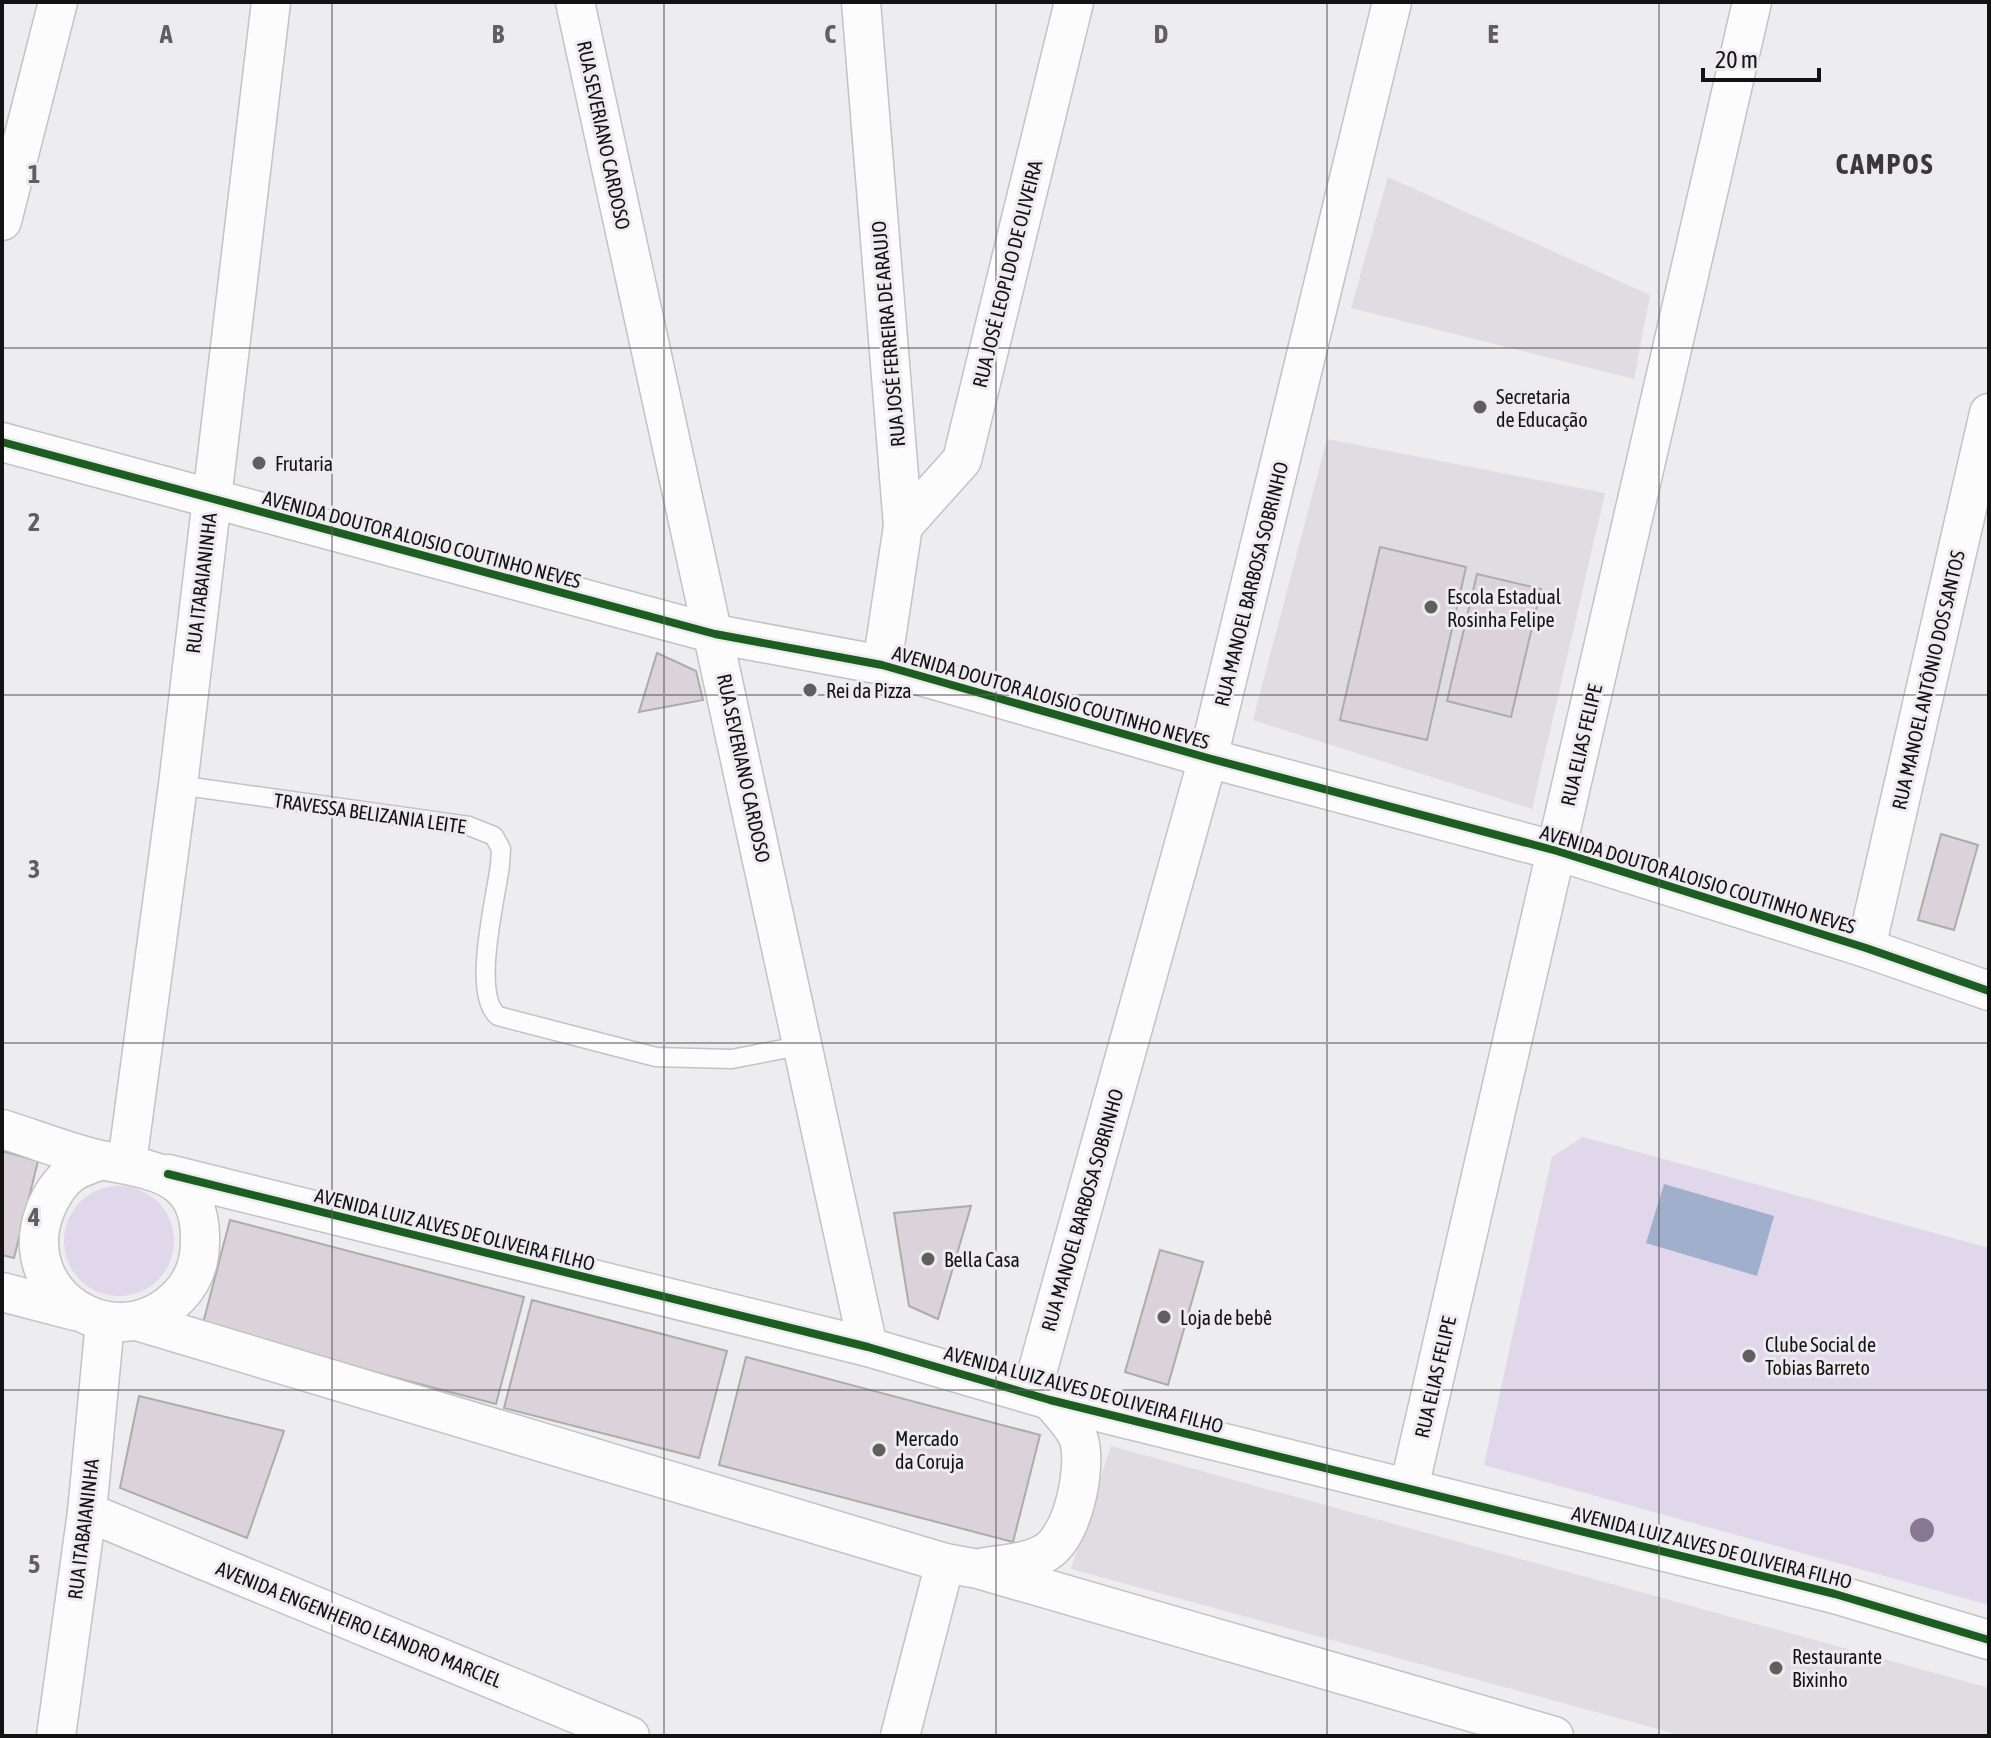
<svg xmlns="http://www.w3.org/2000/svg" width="1991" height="1738" font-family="'Asap Condensed',sans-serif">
<rect width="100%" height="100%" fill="#edecee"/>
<!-- built -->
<g fill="#dfdce2">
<path d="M1388 177 1650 295 1634 379 1351 308Z"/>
<path d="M1327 439 1605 493 1532 809 1253 720Z"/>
<path d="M1111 1446 1989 1688V1736H1684L1071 1569Z"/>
</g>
<!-- green -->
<g fill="#e0d7ea">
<path d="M1583 1137 1989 1248V1605L1484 1465 1552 1157Z"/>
<circle cx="119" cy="1241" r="55"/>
</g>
<!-- water -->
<path fill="#a0b0cc" d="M1664 1184 1774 1216 1757 1276 1646 1243Z"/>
<!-- building -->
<g fill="#dcd3da" stroke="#adacad" stroke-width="2">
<path d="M1380 547 1466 567 1427 740 1340 720Z"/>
<path d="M1477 574 1541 589 1511 717 1447 701Z"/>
<path d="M657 653 696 671 703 700 639 712Z"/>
<path d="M1941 834 1978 845 1954 930 1918 920Z"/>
<path d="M2 1151 38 1161 14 1258 2 1255Z"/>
<path d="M971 1206 938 1319 909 1306 894 1213Z"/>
<path d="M230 1220 524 1297 496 1404 202 1327Z"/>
<path d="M1160 1250 1203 1262 1168 1385 1125 1372Z"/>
<path d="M532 1300 727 1351 699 1458 504 1408Z"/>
<path d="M746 1357 1040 1435 1013 1542 719 1465Z"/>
<path d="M139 1396 284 1431 247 1538 120 1488Z"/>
</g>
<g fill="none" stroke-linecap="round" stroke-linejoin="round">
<!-- service casing -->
<g stroke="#c3c2c4" stroke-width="21">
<path id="service" d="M178 785 469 826 494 836 501 849 500 865C496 898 471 994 498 1016L656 1057 732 1059 804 1045"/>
</g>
<!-- minor casing -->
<g stroke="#c3c2c4" stroke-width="41">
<g id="minor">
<path d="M575 2 868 1347"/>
<path d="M861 2 903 526 882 665"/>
<path d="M2 221 58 2"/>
<path d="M2 442 715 634 882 665 1208 758 1557 851 1866 948 1989 991"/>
<path d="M903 526 962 460 1074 2"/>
<path d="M1866 948 1989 413"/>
<path d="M2 1129C35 1139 68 1153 101 1160 153 1170 202 1174 200 1242 200 1263 193 1282 178 1297 115 1360 13 1294 45 1211 50 1197 60 1181 73 1172 81 1167 92 1164 101 1160"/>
<path d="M127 1163 178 785 271 2"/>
<path d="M168 1174 868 1347 1050 1400 1835 1594 1989 1640"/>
<path d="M2 1292 75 1311"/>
<path d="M137 1321 945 1563 978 1569 1554 1736"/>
<path d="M1031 1394 1208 758 1392 2"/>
<path d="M1409 1488 1752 2"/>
<path d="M87 1512 630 1736"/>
<path d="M985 1567C1004 1564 1028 1563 1045 1553 1073 1537 1087 1469 1079 1440 1075 1427 1059 1411 1050 1400"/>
<path d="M56 1736 87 1512 105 1322"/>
<path d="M900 1736 945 1563"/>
</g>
</g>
<!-- service -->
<use href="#service" stroke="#fcfcfc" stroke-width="18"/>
<!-- minor -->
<use href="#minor" stroke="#fcfcfc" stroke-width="38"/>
<!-- cycleway casing -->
<g stroke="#edebef" stroke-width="13">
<g id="cycleway">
<path d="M2 442 715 634 882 665 1208 758 1557 851 1866 948 1989 991"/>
<path d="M168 1174 868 1347 1050 1400 1835 1594 1989 1640"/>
</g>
</g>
<!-- cycleway -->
<use href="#cycleway" stroke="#1b5e20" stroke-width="8"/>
</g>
<!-- trees -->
<circle fill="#887896" cx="1922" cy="1530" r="12"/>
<!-- grid -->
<path fill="none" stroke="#5f5f60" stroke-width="2" stroke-opacity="0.55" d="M332 2V1736M664 2V1736M996 2V1736M1327 2V1736M1659 2V1736M2 348H1989M2 695H1989M2 1043H1989M2 1390H1989"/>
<!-- markers -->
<g fill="#5f5f60" stroke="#edebef" stroke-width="3">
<circle cx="1480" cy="407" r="8"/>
<circle cx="259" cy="463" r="8"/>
<circle cx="1431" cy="607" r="8"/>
<circle cx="810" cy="690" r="8"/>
<circle cx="928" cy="1259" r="8"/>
<circle cx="1164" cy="1317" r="8"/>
<circle cx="1749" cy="1356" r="8"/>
<circle cx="879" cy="1450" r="8"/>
<circle cx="1776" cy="1668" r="8"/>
</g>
<g text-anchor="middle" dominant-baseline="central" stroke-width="6" stroke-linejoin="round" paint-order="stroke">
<!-- street labels -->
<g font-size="20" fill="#131314" stroke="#edebef">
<text transform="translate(604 135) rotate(78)">RUA SEVERIANO CARDOSO</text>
<text transform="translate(1007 274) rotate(-76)">RUA JOSÉ LEOPLDO DE OLIVEIRA</text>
<text transform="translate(888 334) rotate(-95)">RUA JOSÉ FERREIRA DE ARAUJO</text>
<text transform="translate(422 539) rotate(15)">AVENIDA DOUTOR ALOISIO COUTINHO NEVES</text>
<text transform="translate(201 583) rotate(-83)">RUA ITABAIANINHA</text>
<text transform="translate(1251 584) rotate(-76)">RUA MANOEL BARBOSA SOBRINHO</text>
<text transform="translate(1928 680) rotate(-77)">RUA MANOEL ANTÔNIO DOS SANTOS</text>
<text transform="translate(1051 697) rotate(16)">AVENIDA DOUTOR ALOISIO COUTINHO NEVES</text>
<text transform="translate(1581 745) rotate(-77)">RUA ELIAS FELIPE</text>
<text transform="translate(744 768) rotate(78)">RUA SEVERIANO CARDOSO</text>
<text transform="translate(370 813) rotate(8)">TRAVESSA BELIZANIA LEITE</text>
<text transform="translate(1698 879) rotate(17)">AVENIDA DOUTOR ALOISIO COUTINHO NEVES</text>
<text transform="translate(1082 1210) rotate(-74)">RUA MANOEL BARBOSA SOBRINHO</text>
<text transform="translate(455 1229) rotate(14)">AVENIDA LUIZ ALVES DE OLIVEIRA FILHO</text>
<text transform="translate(1435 1377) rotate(-77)">RUA ELIAS FELIPE</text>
<text transform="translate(1084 1389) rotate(15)">AVENIDA LUIZ ALVES DE OLIVEIRA FILHO</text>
<text transform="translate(83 1529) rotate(-83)">RUA ITABAIANINHA</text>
<text transform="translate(1712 1547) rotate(14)">AVENIDA LUIZ ALVES DE OLIVEIRA FILHO</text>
<text transform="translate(359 1624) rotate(22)">AVENIDA ENGENHEIRO LEANDRO MARCIEL</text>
</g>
<!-- poi labels -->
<g font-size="20" fill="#131314" stroke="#edebef" text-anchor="start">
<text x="1496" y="396">Secretaria<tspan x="1496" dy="23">de Educação</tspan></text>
<text x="275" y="463">Frutaria</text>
<text x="1447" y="596">Escola Estadual<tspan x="1447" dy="23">Rosinha Felipe</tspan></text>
<text x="826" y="690">Rei da Pizza</text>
<text x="944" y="1259">Bella Casa</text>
<text x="1180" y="1317">Loja de bebê</text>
<text x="1765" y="1344">Clube Social de<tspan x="1765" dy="23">Tobias Barreto</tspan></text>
<text x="895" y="1438">Mercado<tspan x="895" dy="23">da Coruja</tspan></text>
<text x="1792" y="1656">Restaurante<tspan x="1792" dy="23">Bixinho</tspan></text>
</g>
<!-- district labels -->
<g font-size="28" font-weight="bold" letter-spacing="2" fill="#39383b" stroke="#edebef">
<text x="1885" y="164">CAMPOS</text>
</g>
</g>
<g font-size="26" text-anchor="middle" font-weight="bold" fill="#5f5f60" stroke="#edebef" stroke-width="6" stroke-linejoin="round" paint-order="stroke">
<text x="166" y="43">A</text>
<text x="498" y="43">B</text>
<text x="830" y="43">C</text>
<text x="1161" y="43">D</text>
<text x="1493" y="43">E</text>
<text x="34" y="183">1</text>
<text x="34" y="531">2</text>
<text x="34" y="878">3</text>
<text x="34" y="1226">4</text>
<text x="34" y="1573">5</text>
</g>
<!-- border -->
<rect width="1991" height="1738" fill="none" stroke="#131314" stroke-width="8"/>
<!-- scale -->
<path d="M1703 68v12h116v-12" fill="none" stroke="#131314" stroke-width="4"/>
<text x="1715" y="68" font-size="24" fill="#131314" stroke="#edebef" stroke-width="6" paint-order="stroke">20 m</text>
</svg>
